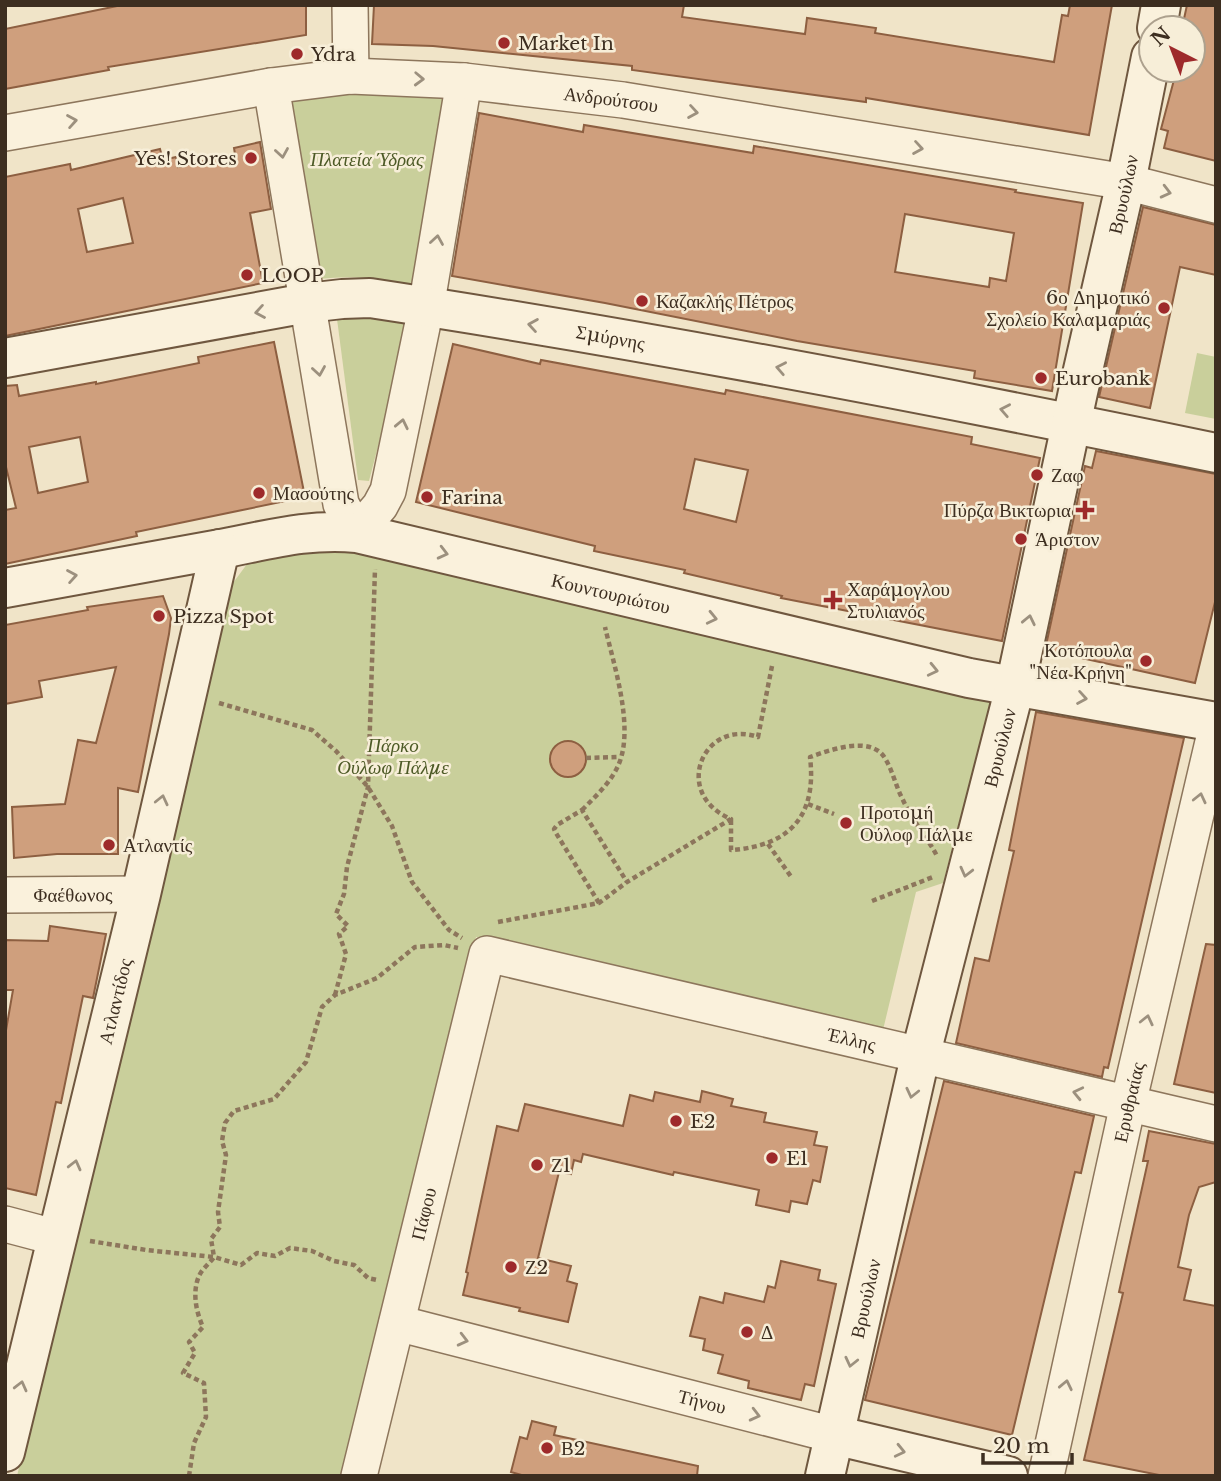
<svg xmlns="http://www.w3.org/2000/svg" width="1221" height="1481" font-family="'Libre Baskerville',serif">
<rect width="100%" height="100%" fill="#f0e4c8"/>
<!-- green -->
<g fill="#c9cf9b">
<path d="M338 89 453 91 418 287C380 278 351 274 312 280L286 98Z"/>
<path d="M357 317 411 319 369 481 358 480 337 319Z"/>
<path d="M1197 353 1216 357V419L1185 413Z"/>
<path d="M345 541 991 702 943 883 916 892 883 1030 476 937 345 1476H17L230 587 253 556Z"/>
</g>
<!-- building -->
<g fill="#cf9f7d" stroke="#8d5f41" stroke-width="2" fill-rule="evenodd">
<path d="M122 5H306V35L108 67 109 70 5 89V29Z"/>
<path d="M374 5H684L682 17 805 34 807 18 876 28 875 33 1054 62 1062 15 1068 16 1070 5H1112L1089 135 866 98V102L632 70V66L433 46 372 44Z"/>
<path d="M1187 5H1216V161L1164 148 1168 131 1161 129 1175 76H1172L1173 70H1193V28H1182Z"/>
<path d="M479 113 583 132 584 125 753 153 754 146 1016 190 1015 192 1083 203 1052 391 974 378 975 371 797 341 605 303 452 276ZM905 214 1014 233 1006 281 990 278 989 287 895 272Z"/>
<path d="M260 142 271 209 250 213 263 283 5 336V177L70 164 71 170 160 149 163 160 176 157 178 167 235 154 234 148ZM123 198 133 243 87 252 78 209Z"/>
<path d="M1143 207 1216 225V275L1180 267 1150 408 1099 397Z"/>
<path d="M274 342 305 497 136 532 137 536 5 564V510L16 508 5 463V386L17 385 19 396 96 382V384L199 363 198 357ZM80 437 88 482 38 493 29 447Z"/>
<path d="M453 344 540 364 541 360 725 394 726 390 972 437 971 444 1040 458 1002 641 781 598 782 596 684 573 685 570 594 551 595 546 416 502ZM695 459 748 470 736 522 684 509Z"/>
<path d="M1096 451 1216 474V598L1195 683 1045 650 1085 466 1092 468Z"/>
<path d="M163 596 171 618 169 634 138 792 118 788V854H57L14 858 12 807 65 804 78 740 96 743 116 667 39 681 42 697 5 704V625L88 610 87 607Z"/>
<path d="M1036 712 1184 738 1108 1068 1104 1067 1102 1077 956 1043 975 958 989 961 1014 851 1009 850Z"/>
<circle cx="568" cy="759" r="18"/>
<path d="M50 926 106 934 93 998 83 996 61 1103 56 1102 36 1195 5 1188V1036L13 990H5V940L48 941Z"/>
<path d="M1206 944 1216 945V1093L1174 1084Z"/>
<path d="M944 1081 1094 1116 1081 1173 1075 1172 1012 1435 865 1400Z"/>
<path d="M702 1091 733 1099 731 1106 766 1113 764 1122 817 1132 814 1145 827 1147 820 1182 813 1180 807 1204 791 1201 789 1212 756 1205 759 1190 674 1172 673 1175 583 1154 581 1162 574 1160 571 1174 559 1172 538 1258 571 1266 567 1281 577 1284 568 1322 519 1311 520 1308 463 1295 468 1273 466 1272 497 1126 518 1131 525 1104 623 1126 630 1095 653 1101 655 1092 700 1102Z"/>
<path d="M1149 1131 1216 1144V1182L1199 1187 1189 1215 1178 1267 1191 1270 1184 1300 1216 1306V1476H1164L1084 1460 1123 1293 1119 1292 1148 1161H1143Z"/>
<path d="M781 1261 820 1270 818 1280 836 1284 814 1386 805 1384 801 1400 748 1388 749 1381 718 1373 723 1355 703 1350 705 1339 690 1336 700 1297 723 1303 725 1293 764 1302 768 1286 775 1288Z"/>
<path d="M532 1421 556 1427 554 1435 698 1466 697 1476H525L511 1472 520 1437 527 1439Z"/>
</g>
<g fill="none" stroke-linecap="round" stroke-linejoin="round">
<!-- street casing -->
<g stroke="#8d765c" stroke-width="38">
<g id="street">
<path d="M350 5 351 76"/>
<path d="M271 86 338 486 341 504 357 533 380 506 388 491 426 308 464 81"/>
<path id="s1" d="M5 133 271 86 351 76 464 81 623 100 1126 182 1216 205"/>
<path id="s2" d="M5 895 141 894"/>
<path d="M5 1224 58 1238"/>
<path id="s3" d="M397 1323 834 1435"/>
<path id="s4" d="M359 1476 487 954 1216 1124"/>
<path id="s5" d="M1046 1476 1128 1104 1216 729"/>
</g>
</g>
<!-- secondary casing -->
<g stroke="#6f573f" stroke-width="42">
<g id="secondary">
<path d="M1157 28 1161 5"/>
<path id="s6" d="M5 358 307 303 342 299 370 298C653 341 935 395 1216 453"/>
<path id="s7" d="M5 588C75 576 145 563 215 550 265 541 306 528 357 533L969 678 1216 722"/>
<path d="M834 1435 1008 1476"/>
<path id="s8" d="M5 1452 141 894 220 549"/>
<path id="s9" d="M825 1476 920 1057 1015 687 1078 392 1126 182 1151 57"/>
</g>
</g>
<!-- path -->
<g stroke="#8d765c" stroke-width="4.5" stroke-dasharray="5 3.5" stroke-linecap="butt">
<path d="M219 703 312 730 336 751 368 787 392 826 412 882 449 930 462 938"/>
<path d="M586 758 620 757"/>
<path d="M808 804 834 814"/>
<path d="M582 810C595 797 609 784 617 768 636 731 614 666 605 627"/>
<path d="M731 820V850C790 846 817 816 810 757 830 750 873 734 886 760 893 772 896 787 903 800 912 820 927 837 937 856"/>
<path d="M768 844 792 878"/>
<path d="M872 901 933 877"/>
<path d="M599 903 556 833 554 829 557 825 582 810 627 882"/>
<path d="M498 922 599 903 627 882 731 819C671 794 703 718 758 737L772 666"/>
<path d="M335 995 346 954 339 934 348 926 336 914 344 894 347 867 368 787 375 569"/>
<path d="M90 1241 146 1250 214 1257 241 1265 257 1253 275 1256 290 1248 312 1251 334 1261 354 1265 368 1278 377 1280"/>
<path d="M189 1476 194 1443 206 1417 204 1383 183 1373 195 1353 189 1342 203 1327C196 1312 192 1292 199 1276 202 1269 210 1263 214 1257L211 1239 220 1227 218 1212 226 1155 222 1141 225 1123 234 1111 274 1099 306 1062 322 1007 335 995 377 978 415 947 444 945 458 948"/>
</g>
<!-- street -->
<use href="#street" stroke="#faf1dc" stroke-width="35"/>
<!-- secondary -->
<use href="#secondary" stroke="#faf1dc" stroke-width="38"/>
</g>
<!-- one-way arrows -->
<defs><path id="oneway-chevron" d="M-2-3.5L2.5 0L-2 3.5" fill="none" stroke-width="1.6" stroke-linecap="round" stroke-linejoin="round" transform="scale(1.75)"/></defs>
<g stroke="#9c907e">
<use href="#oneway-chevron" transform="translate(419 79) rotate(2)"/>
<use href="#oneway-chevron" transform="translate(693 112) rotate(9)"/>
<use href="#oneway-chevron" transform="translate(72 121) rotate(-10)"/>
<use href="#oneway-chevron" transform="translate(918 148) rotate(9)"/>
<use href="#oneway-chevron" transform="translate(282 153) rotate(81)"/>
<use href="#oneway-chevron" transform="translate(1166 192) rotate(14)"/>
<use href="#oneway-chevron" transform="translate(437 240) rotate(-81)"/>
<use href="#oneway-chevron" transform="translate(260 312) rotate(170)"/>
<use href="#oneway-chevron" transform="translate(533 325) rotate(-171)"/>
<use href="#oneway-chevron" transform="translate(781 368) rotate(-169)"/>
<use href="#oneway-chevron" transform="translate(319 371) rotate(81)"/>
<use href="#oneway-chevron" transform="translate(1005 410) rotate(-169)"/>
<use href="#oneway-chevron" transform="translate(402 424) rotate(-78)"/>
<use href="#oneway-chevron" transform="translate(443 553) rotate(14)"/>
<use href="#oneway-chevron" transform="translate(72 576) rotate(-10)"/>
<use href="#oneway-chevron" transform="translate(712 618) rotate(13)"/>
<use href="#oneway-chevron" transform="translate(1029 620) rotate(-78)"/>
<use href="#oneway-chevron" transform="translate(933 670) rotate(13)"/>
<use href="#oneway-chevron" transform="translate(1082 698) rotate(10)"/>
<use href="#oneway-chevron" transform="translate(1200 798) rotate(-77)"/>
<use href="#oneway-chevron" transform="translate(162 800) rotate(-77)"/>
<use href="#oneway-chevron" transform="translate(966 872) rotate(104)"/>
<use href="#oneway-chevron" transform="translate(1147 1020) rotate(-77)"/>
<use href="#oneway-chevron" transform="translate(912 1093) rotate(103)"/>
<use href="#oneway-chevron" transform="translate(1078 1093) rotate(-167)"/>
<use href="#oneway-chevron" transform="translate(75 1165) rotate(-76)"/>
<use href="#oneway-chevron" transform="translate(463 1340) rotate(14)"/>
<use href="#oneway-chevron" transform="translate(851 1362) rotate(103)"/>
<use href="#oneway-chevron" transform="translate(1066 1385) rotate(-78)"/>
<use href="#oneway-chevron" transform="translate(21 1386) rotate(-76)"/>
<use href="#oneway-chevron" transform="translate(755 1415) rotate(14)"/>
<use href="#oneway-chevron" transform="translate(900 1451) rotate(13)"/>
</g>
<!-- markers -->
<g fill="#9e2a2b" stroke="#f7eed8" stroke-width="2.5">
<circle cx="504" cy="43" r="7"/>
<circle cx="297" cy="54" r="7"/>
<circle cx="251" cy="158" r="7"/>
<circle cx="247" cy="275" r="7"/>
<circle cx="642" cy="301" r="7"/>
<circle cx="1164" cy="308" r="7"/>
<circle cx="1041" cy="378" r="7"/>
<circle cx="1037" cy="475" r="7"/>
<circle cx="259" cy="493" r="7"/>
<circle cx="427" cy="497" r="7"/>
<path d="M1081.5 499.5h7v7h7v7h-7v7h-7v-7h-7v-7h7z"/>
<circle cx="1021" cy="539" r="7"/>
<path d="M829.5 589.5h7v7h7v7h-7v7h-7v-7h-7v-7h7z"/>
<circle cx="159" cy="616" r="7"/>
<circle cx="1146" cy="661" r="7"/>
<circle cx="846" cy="823" r="7"/>
<circle cx="109" cy="845" r="7"/>
<circle cx="676" cy="1121" r="7"/>
<circle cx="772" cy="1158" r="7"/>
<circle cx="537" cy="1165" r="7"/>
<circle cx="511" cy="1267" r="7"/>
<circle cx="747" cy="1332" r="7"/>
<circle cx="547" cy="1448" r="7"/>
</g>
<g text-anchor="middle" dominant-baseline="central" stroke-width="5" stroke-linejoin="round" paint-order="stroke">
<!-- poi labels -->
<g font-size="19" fill="#3d2e20" stroke="#f7eed8" text-anchor="start">
<text x="518" y="43">Market In</text>
<text x="311" y="54">Ydra</text>
<text x="237" y="158" text-anchor="end">Yes! Stores</text>
<text x="261" y="275">LOOP</text>
<text x="1150" y="297" text-anchor="end">6ο Δημοτικό<tspan x="1150" dy="22">Σχολείο Καλαμαριάς</tspan></text>
<text x="656" y="301">Καζακλής Πέτρος</text>
<text x="1055" y="378">Eurobank</text>
<text x="1051" y="475">Ζαφ</text>
<text x="273" y="493">Μασούτης</text>
<text x="441" y="497">Farina</text>
<text x="1071" y="510" text-anchor="end">Πύρζα Βικτωρια</text>
<text x="1035" y="539">Άριστον</text>
<text x="847" y="589">Χαράμογλου<tspan x="847" dy="22">Στυλιανός</tspan></text>
<text x="173" y="616">Pizza Spot</text>
<text x="1132" y="650" text-anchor="end">Κοτόπουλα<tspan x="1132" dy="22">"Νέα Κρήνη"</tspan></text>
<text x="860" y="812">Προτομή<tspan x="860" dy="22">Ούλοφ Πάλμε</tspan></text>
<text x="123" y="845">Ατλαντίς</text>
<text x="690" y="1121">E2</text>
<text x="786" y="1158">E1</text>
<text x="551" y="1165">Ζ1</text>
<text x="525" y="1267">Ζ2</text>
<text x="761" y="1332">Δ</text>
<text x="561" y="1448">Β2</text>
</g>
<!-- street labels -->
<g font-size="19" fill="#3d2e20" stroke="#f7eed8">
<text stroke="none"><textPath href="#s1" startOffset="612">Ανδρούτσου</textPath></text>
<text stroke="none"><textPath href="#s9" startOffset="1316">Βρυούλων</textPath></text>
<text stroke="none"><textPath href="#s6" startOffset="614">Σμύρνης</textPath></text>
<text stroke="none"><textPath href="#s7" startOffset="618">Κουντουριώτου</textPath></text>
<text stroke="none"><textPath href="#s9" startOffset="749">Βρυούλων</textPath></text>
<text stroke="none"><textPath href="#s2" startOffset="68">Φαέθωνος</textPath></text>
<text stroke="none"><textPath href="#s8" startOffset="464">Ατλαντίδος</textPath></text>
<text stroke="none"><textPath href="#s4" startOffset="912">Έλλης</textPath></text>
<text stroke="none"><textPath href="#s5" startOffset="383">Ερυθραίας</textPath></text>
<text stroke="none"><textPath href="#s4" startOffset="270">Πάφου</textPath></text>
<text stroke="none"><textPath href="#s9" startOffset="182">Βρυούλων</textPath></text>
<text stroke="none"><textPath href="#s3" startOffset="315">Τήνου</textPath></text>
</g>
<!-- park labels -->
<g font-size="19" font-style="italic" fill="#4d5a26" stroke="#f7eed8">
<text x="367" y="159">Πλατεία Ύδρας</text>
<text x="393" y="745">Πάρκο<tspan x="393" dy="22">Ούλωφ Πάλμε</tspan></text>
</g>
</g>
<!-- border -->
<rect width="1221" height="1481" fill="none" stroke="#3d2e20" stroke-width="14"/>
<!-- north arrow -->
<g transform="translate(1172 49) rotate(318)"><circle r="33" fill="#f7eed8" stroke="#ada18e" stroke-width="2"/>
<path d="M0-5L12 26L0 18L-12 26Z" fill="#9e2a2b"/>
<text y="-10" font-size="19" font-weight="bold" text-anchor="middle" fill="#3d2e20">N</text>
</g>
<!-- scale -->
<path d="M983 1453v10h89v-10" fill="none" stroke="#3d2e20" stroke-width="3.5"/>
<text x="993" y="1453" font-size="21" fill="#3d2e20" stroke="#f7eed8" stroke-width="5" paint-order="stroke">20 m</text>
</svg>
